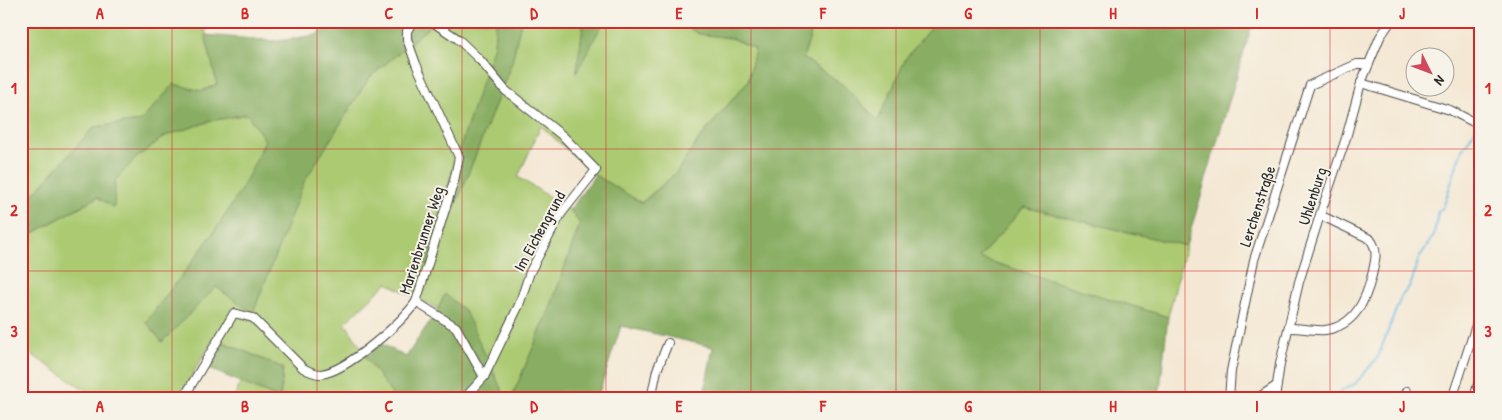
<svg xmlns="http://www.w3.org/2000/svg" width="1502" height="420" font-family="'Patrick Hand',sans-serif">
<rect width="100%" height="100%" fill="#f7f3e8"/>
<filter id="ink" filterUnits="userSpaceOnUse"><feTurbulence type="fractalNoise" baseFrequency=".02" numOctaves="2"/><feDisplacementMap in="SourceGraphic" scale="10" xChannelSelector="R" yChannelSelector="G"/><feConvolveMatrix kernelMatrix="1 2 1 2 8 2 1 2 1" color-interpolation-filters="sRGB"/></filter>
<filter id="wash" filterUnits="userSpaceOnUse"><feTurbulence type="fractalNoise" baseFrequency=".0096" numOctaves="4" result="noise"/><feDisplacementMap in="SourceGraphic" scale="20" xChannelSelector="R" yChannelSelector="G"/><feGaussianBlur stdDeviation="1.12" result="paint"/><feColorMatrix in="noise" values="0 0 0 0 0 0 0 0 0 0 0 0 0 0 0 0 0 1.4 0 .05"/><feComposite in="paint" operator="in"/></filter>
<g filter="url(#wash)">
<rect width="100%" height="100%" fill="#f4e8d4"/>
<!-- green -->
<g fill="#acca72" stroke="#6c7a4e">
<path d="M21 21H203L217 84 202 91 174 85 141 121 94 127 21 208Z"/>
<path d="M436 21H496L494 45 432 266 512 62 521 21H584L577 71 604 21H677L699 34 731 38 755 49 748 81 699 139 676 173 641 203 595 175 541 126 518 177 570 210 580 224 549 311 511 399H506L492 370 445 294 438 309 387 283 345 323 395 399H280L283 368 214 338 178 399H99L29 353 21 360V240L98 197 135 159 165 136 211 121 247 114 265 140C238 208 190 264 146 322L216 287 253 313 303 182 369 78Z"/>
<path d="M815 21H936L906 58 878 121 843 85 803 58Z"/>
<path d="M1024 207 1186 246 1168 317 979 258Z"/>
<path d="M240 382 280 399H234Z"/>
</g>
<!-- forest -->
<g fill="#89ae64" stroke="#5a6c48">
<path d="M331 21H436L369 78 304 182 253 313 216 287 162 342 146 322C190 264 238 208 265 140L247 114 211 121 165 136 135 159 115 181 114 208 97 197 21 240V208L94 127 141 121 174 84 202 91 217 84 205 35 277 41 316 35Z"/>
<path d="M496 21H521L512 62 432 266 422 263 494 45Z"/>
<path d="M584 21H604L576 73Z"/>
<path d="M677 21H815L803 58 843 85 878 120 906 58 936 21H1253L1186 246 1024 207 979 258 1168 317 1159 399H703L713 347 621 326 597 399H511L549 311 580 224 570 210 595 175 642 203 676 173 701 137 748 81 755 49 731 38 699 34Z"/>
<path d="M1343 21H1384L1378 29Z"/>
<path d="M445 294 465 311 506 399H395L365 356 380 343 406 357 438 309Z"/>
<path d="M220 341 283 368 280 399 205 367Z"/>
</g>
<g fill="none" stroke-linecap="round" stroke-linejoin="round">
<!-- stream -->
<path stroke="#67bae3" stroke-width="2" d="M1338 399 1341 391 1355 384 1378 357 1401 297 1411 284 1419 258 1434 235 1438 211 1443 208 1461 152 1477 127"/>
</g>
</g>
<g filter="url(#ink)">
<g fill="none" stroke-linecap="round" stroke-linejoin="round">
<!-- minor casing -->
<g stroke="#494744" stroke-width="10">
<g id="minor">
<path d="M431 21 458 39 480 60 505 90 564 137 596 170 561 214 530 272 519 305 484 377 464 399"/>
<path d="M1361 83 1450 110 1481 126"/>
<path d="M416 302 456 327 484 377"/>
<path d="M1290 328C1301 328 1314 331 1325 330 1355 326 1366 300 1372 275 1375 262 1379 250 1370 239L1320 215"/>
<path d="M183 399 234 313 253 318 303 368C308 371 314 374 321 374 347 371 401 323 416 302L454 181 459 157 416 64 407 39V31L413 21"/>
<path d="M651 399 657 370 668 343"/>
<path d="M1229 399 1231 371 1254 260 1310 85 1357 64H1369"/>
<path d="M1256 399 1276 386"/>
<path d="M1275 399 1280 364 1299 282 1320 215 1346 138 1361 83 1380 37 1391 21"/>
<path d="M1403 399 1407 391"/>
<path d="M1452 399 1481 310"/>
<path d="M1474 399 1481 372"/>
</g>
</g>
<!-- minor -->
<use href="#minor" stroke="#fff" stroke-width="8"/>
</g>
</g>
<!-- grid -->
<path fill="none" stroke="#d62828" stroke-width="1" stroke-opacity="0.55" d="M172 21V399M317 21V399M462 21V399M606 21V399M751 21V399M896 21V399M1040 21V399M1185 21V399M1330 21V399M21 149H1481M21 271H1481"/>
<g text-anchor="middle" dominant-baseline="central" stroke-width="4" stroke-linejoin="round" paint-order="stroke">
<!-- street labels -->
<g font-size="16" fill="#2b2b2b" stroke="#f7f3e8">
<text transform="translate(1312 196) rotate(-72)">Uhlenburg</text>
<text transform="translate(1257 206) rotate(-72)">Lerchenstraße</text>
<text transform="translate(539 231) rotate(-61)">Im Eichengrund</text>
<text transform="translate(421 240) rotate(-72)">Marienbrunner Weg</text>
</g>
</g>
<!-- margin -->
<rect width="1502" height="420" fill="none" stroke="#f7f3e8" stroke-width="55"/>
<!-- north arrow -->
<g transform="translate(1430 72) rotate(132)"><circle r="24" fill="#f7f3e8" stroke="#a5a39c"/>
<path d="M0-4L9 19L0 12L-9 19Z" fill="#d1495b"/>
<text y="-8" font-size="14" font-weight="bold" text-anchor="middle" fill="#2b2b2b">N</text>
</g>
<rect x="28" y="28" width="1446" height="364" fill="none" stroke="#d62828" stroke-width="2"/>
<g font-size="16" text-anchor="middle" font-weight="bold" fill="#d62828">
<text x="100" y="19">A</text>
<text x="245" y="19">B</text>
<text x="389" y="19">C</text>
<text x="534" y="19">D</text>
<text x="679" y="19">E</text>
<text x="823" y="19">F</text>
<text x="968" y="19">G</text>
<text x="1113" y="19">H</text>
<text x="1257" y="19">I</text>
<text x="1402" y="19">J</text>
<text x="14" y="94">1</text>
<text x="1488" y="94">1</text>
<text x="14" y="216">2</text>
<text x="1488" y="216">2</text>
<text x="14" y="337">3</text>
<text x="1488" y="337">3</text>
<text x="100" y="412">A</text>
<text x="245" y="412">B</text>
<text x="389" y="412">C</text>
<text x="534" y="412">D</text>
<text x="679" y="412">E</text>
<text x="823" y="412">F</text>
<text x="968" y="412">G</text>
<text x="1113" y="412">H</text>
<text x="1257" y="412">I</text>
<text x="1402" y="412">J</text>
</g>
</svg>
